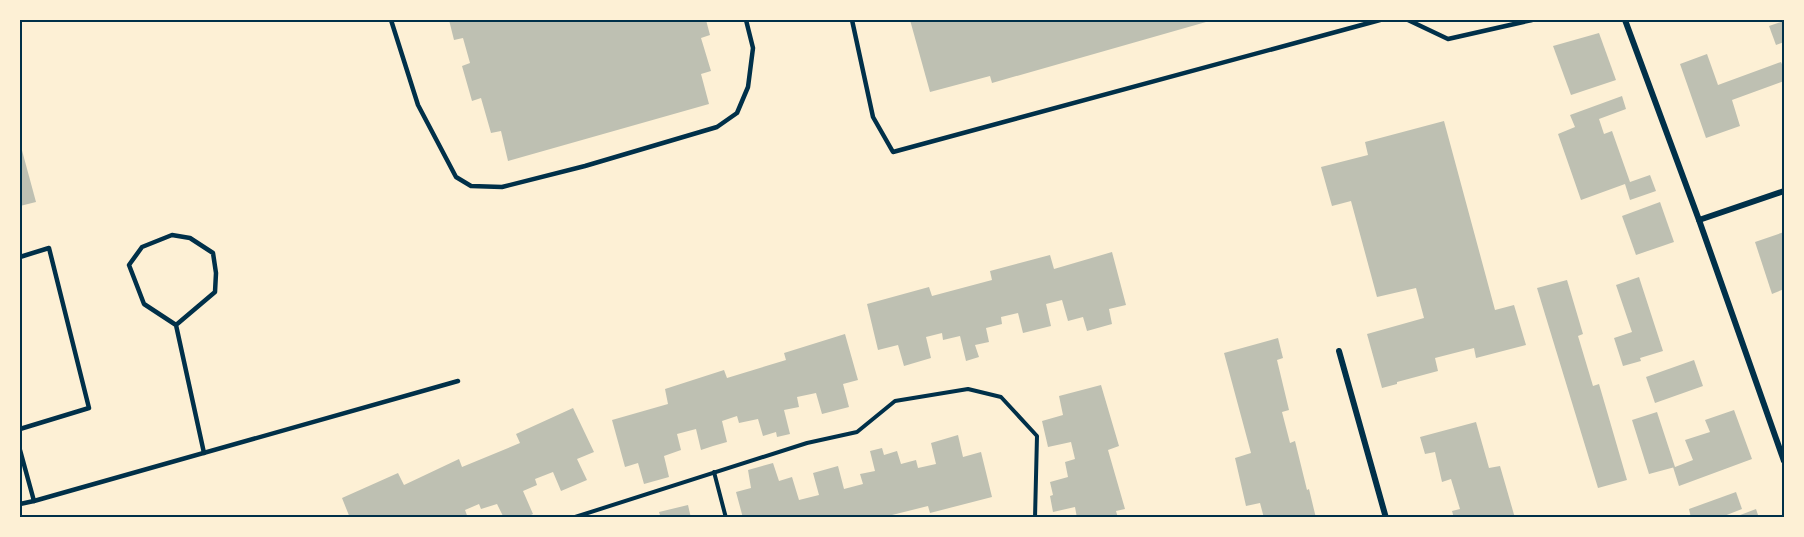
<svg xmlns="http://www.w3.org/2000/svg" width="1804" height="537" font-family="Spectral,serif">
<rect width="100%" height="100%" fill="#fdf0d5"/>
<!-- building -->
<g fill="#bec0b2">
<path d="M449 20H706L710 35 701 38 711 71 701 74 709 104 508 161 501 131 491 133 481 98 472 101 462 66 470 63 463 38 454 40Z"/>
<path d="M910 20 975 21 1213 20 992 83 990 76 930 92Z"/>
<path d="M1784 21V42L1776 45 1769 26Z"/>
<path d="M1599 33 1616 80 1571 95 1553 46Z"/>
<path d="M1707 54 1718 85 1781 62 1784 69V81L1732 100 1740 126 1706 138 1680 64Z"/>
<path d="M1622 96 1626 109 1599 119 1604 134 1612 131 1630 182 1650 175 1656 191 1630 200 1625 184 1581 200 1558 134 1575 127 1570 115Z"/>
<path d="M1444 121 1495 310 1514 305 1526 345 1476 358 1474 348 1435 358 1438 371 1397 382V384L1382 388 1367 334 1424 318 1416 288 1377 297 1351 201 1332 206 1321 167 1368 155 1365 142Z"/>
<path d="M20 143 36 202 20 206Z"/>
<path d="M1660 202 1674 242 1636 255 1622 216Z"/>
<path d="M1784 232V289L1772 294 1755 242Z"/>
<path d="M1112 252 1126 305 1109 309 1112 324 1087 331 1083 317 1068 321 1062 300 1046 304 1051 326 1023 333 1018 313 1001 317 1002 324 986 328 989 342 975 345 979 357 966 361 960 336 943 340 942 333 926 337 931 358 904 366 898 345 878 350 867 304 929 287 932 296 992 280 990 271 1050 255 1054 269Z"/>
<path d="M1639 277 1663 351 1640 358 1641 361 1623 366 1614 338 1632 332 1616 285Z"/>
<path d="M1567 280 1583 334 1578 336 1593 386 1599 384 1627 480 1598 488 1537 288Z"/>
<path d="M845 334 858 380 843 384 849 407 822 414 816 393 797 397 799 407 784 410 790 434 777 437 776 432 763 436 758 419 739 423 737 416 722 421 727 442 713 446 701 450 696 429 677 434 681 450 664 456 669 477 644 484 638 463 625 467 612 420 668 404 665 389 724 370 727 378 786 360 784 353Z"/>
<path d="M1278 338 1283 358 1277 360 1289 410 1282 412 1290 443 1295 441 1307 490 1309 489 1316 518H1264L1260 503 1246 506 1235 458 1251 453 1224 353Z"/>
<path d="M1694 360 1703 386 1655 403 1646 377Z"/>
<path d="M1101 385 1119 446 1108 450 1125 509 1116 511 1118 518H1077L1075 507 1053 512 1050 496 1053 495 1050 482 1068 477 1065 462 1075 459 1071 442 1048 447 1042 421 1063 415 1059 396Z"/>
<path d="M573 408 594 452 577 459 587 480 561 491 553 472 535 479 537 485 523 491 533 514 525 518H504L497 504 481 509 479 504 465 510 468 518H418L417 516 414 518H350L342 498 398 473 404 485 459 459 462 467 520 443 516 434Z"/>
<path d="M1734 410 1752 459 1679 486 1673 467H1675L1649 474 1632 420 1657 412 1675 467 1693 460 1685 440 1710 432 1705 420Z"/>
<path d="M1476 422 1489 468 1500 466 1515 518H1454L1452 511 1460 509 1451 479 1442 482 1435 452 1425 454 1420 437Z"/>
<path d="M958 435 963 457 981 452 992 497 930 513 928 506 880 518H743L736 492 751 488 748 470 773 463 779 481 792 477 799 500 819 495 813 473 838 466 844 489 863 484 860 474 875 471 870 451 882 448 884 455 897 451 901 464 916 460 918 468 936 464 931 443Z"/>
<path d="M1736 492 1742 509 1719 518H1691L1689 509Z"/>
<path d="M688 505 691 518H661L659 512Z"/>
<path d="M1756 509 1759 518H1735V517Z"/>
</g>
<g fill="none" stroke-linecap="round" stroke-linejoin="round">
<!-- path -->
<g stroke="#003049" stroke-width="4">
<path d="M714 472 726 518"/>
<path d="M572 518 807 443 857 432 895 401 968 389 1001 397 1037 436 1035 518"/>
</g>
<!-- service -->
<g stroke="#003049" stroke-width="4.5">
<path d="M391 20 418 105 456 177 471 186 502 187 585 166 717 127 737 113 748 87 753 48 746 20"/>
<path d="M852 20 873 117 893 152 1380 20"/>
<path d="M1408 20 1448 39 1532 20"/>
<path d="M20 257 49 248 89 408 20 429"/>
<path d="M176 325 215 292 216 273 213 253 190 238 172 235 142 247 129 265 144 304 176 325 204 453"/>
<path d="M20 450 34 501 20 504"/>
<path d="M34 501 458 381"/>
</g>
<!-- minor -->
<g stroke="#003049" stroke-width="6">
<path d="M1625 20 1699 220 1784 461"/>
<path d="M1699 220 1784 191"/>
<path d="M1339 351 1386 518"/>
</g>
</g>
<!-- border -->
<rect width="1804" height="537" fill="none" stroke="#fdf0d5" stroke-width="42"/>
<rect x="21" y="21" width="1762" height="495" fill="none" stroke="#003049" stroke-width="2"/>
</svg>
